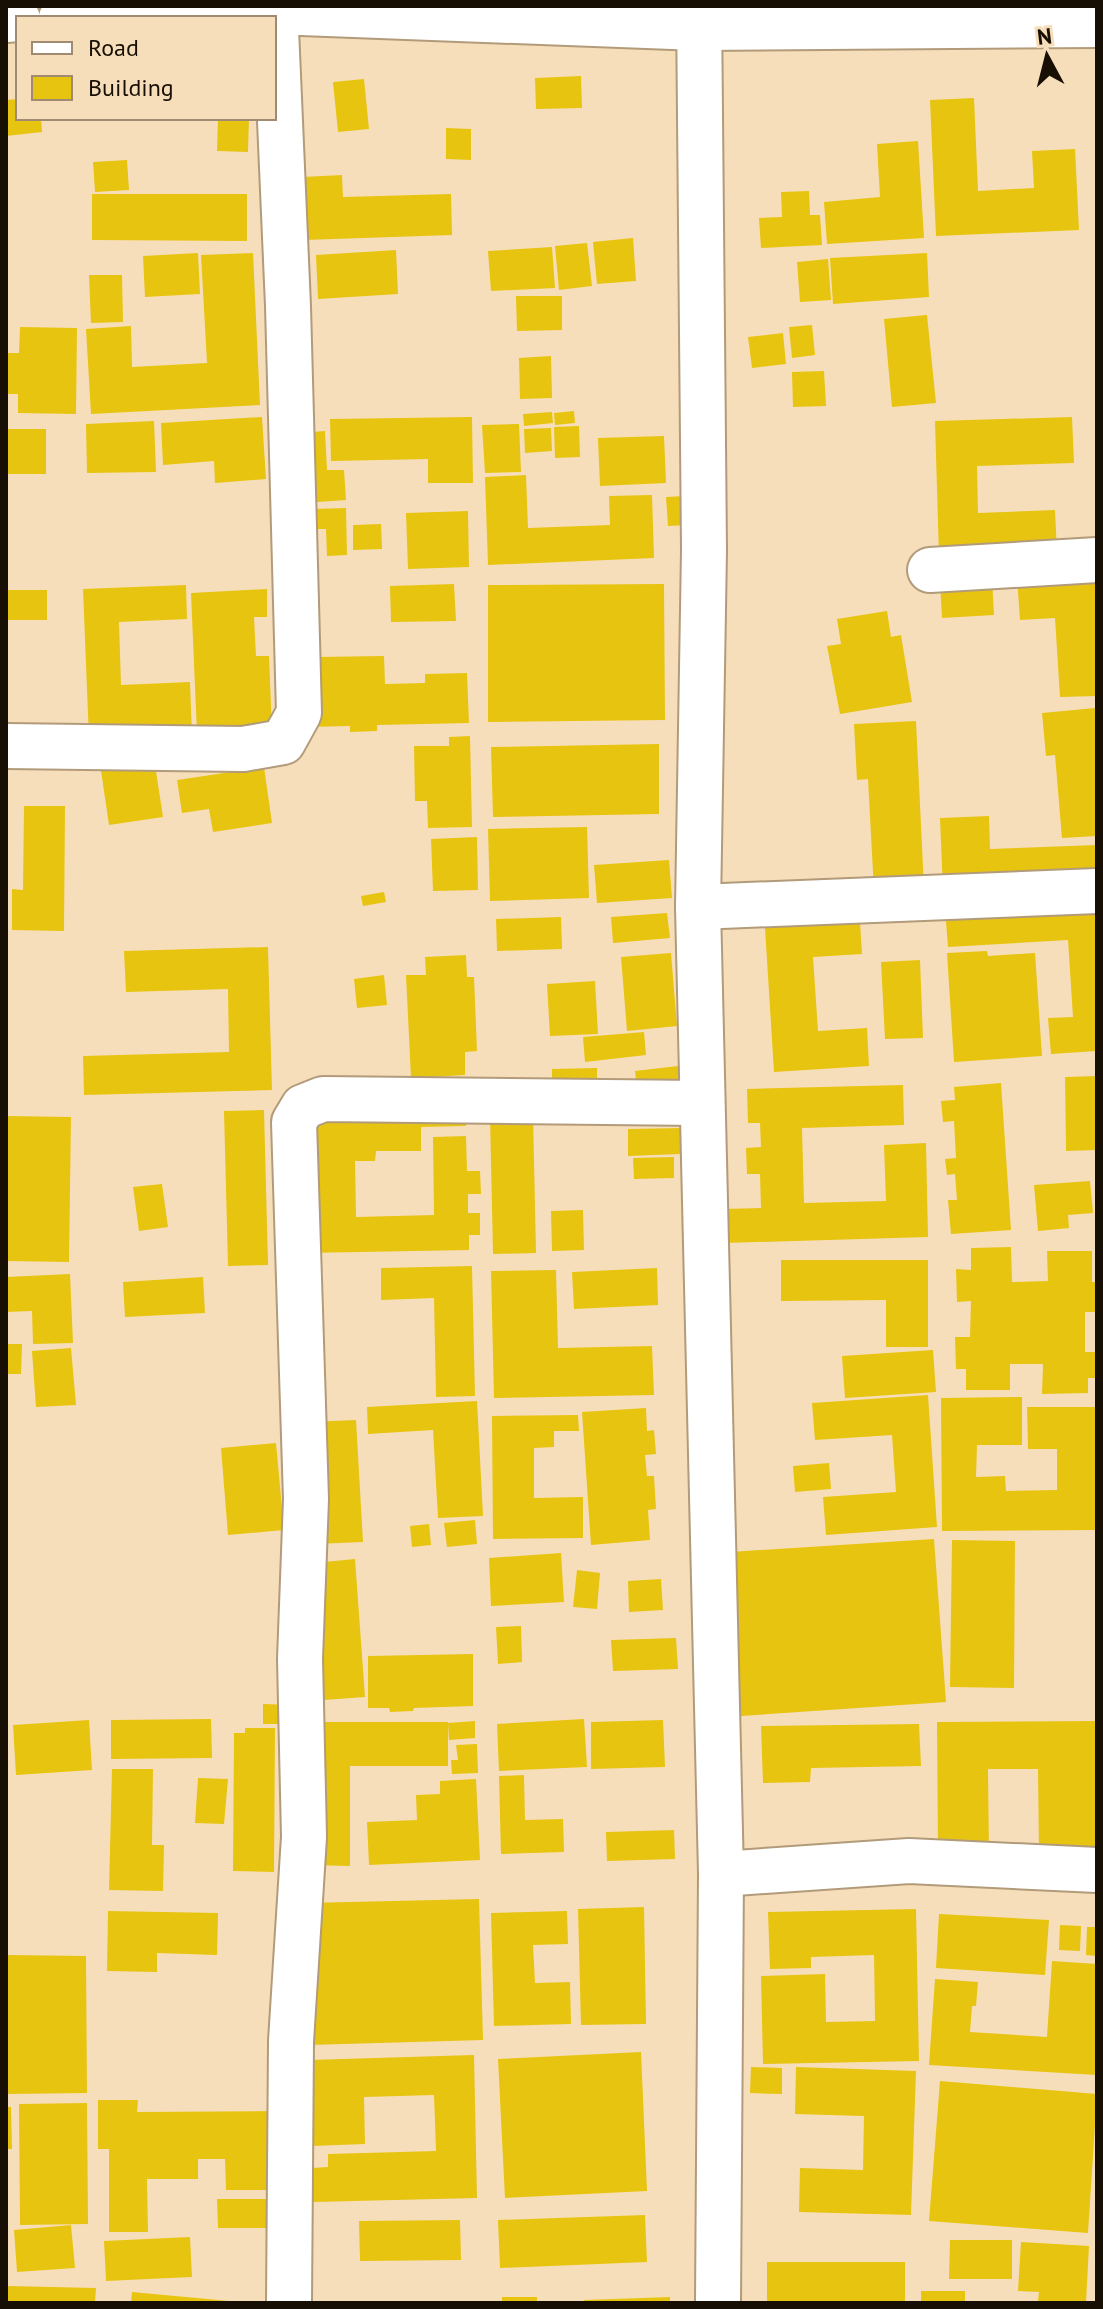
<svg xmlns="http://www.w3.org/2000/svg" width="1103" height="2309" font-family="'PT Sans',sans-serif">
<rect width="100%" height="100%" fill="#f7debb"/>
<!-- building -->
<g fill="#e7c40f">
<path d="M581 76 582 108 536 109 535 78Z"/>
<path d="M364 79 369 129 338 132 333 82Z"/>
<path d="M974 98 978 191 1034 188 1032 151 1075 149 1079 230 936 236 930 100Z"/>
<path d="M18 99V118H41L42 132 6 136V100Z"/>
<path d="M218 118H249L248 152 217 151Z"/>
<path d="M446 128 471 129V160L446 159Z"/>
<path d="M918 141 924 238 827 244 824 202 880 197 877 144Z"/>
<path d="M127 160 129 190 95 192 93 162Z"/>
<path d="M342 175 343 197 451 194 452 235 304 240 302 177Z"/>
<path d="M809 191 810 215H820L822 245 761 248 759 218 782 217 781 192Z"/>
<path d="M92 194H247V241L92 240Z"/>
<path d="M633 238 636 281 597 284 593 242Z"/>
<path d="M587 243 592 286 559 290 555 246Z"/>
<path d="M552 247 555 288 491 291 488 251Z"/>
<path d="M396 250 398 294 318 299 316 255Z"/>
<path d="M198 253 200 294 145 297 143 256Z"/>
<path d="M253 253 260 405 91 414 86 329 131 326 132 367 207 363 201 255Z"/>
<path d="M927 253 929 297 833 304 830 258Z"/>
<path d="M828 259 831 300 800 302 797 262Z"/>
<path d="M89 275H122L123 322 91 323Z"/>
<path d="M516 296H562V330L517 331Z"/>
<path d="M927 315 936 403 892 407 884 319Z"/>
<path d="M812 325 815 355 792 358 789 327Z"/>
<path d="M20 327 77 328 76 414 18 413V394H6V353H19Z"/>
<path d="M783 333 786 364 752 368 748 337Z"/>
<path d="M551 356 552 398 520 399 519 358Z"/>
<path d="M824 371 826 406 793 407 792 372Z"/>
<path d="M574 411 575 423 555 425 554 413Z"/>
<path d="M552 412 553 423 524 426 523 414Z"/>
<path d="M262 417 266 479 215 483 214 461 163 465 161 423Z"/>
<path d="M472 417 473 483H428V459L331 461 330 419Z"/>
<path d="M1072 417 1074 463 977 466 978 513 1055 510 1057 553 939 557 935 421Z"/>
<path d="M154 421 156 472 87 473 86 424Z"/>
<path d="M519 424 521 472 485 473 482 425Z"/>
<path d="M579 426 580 457 555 458 554 427Z"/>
<path d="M551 428 552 451 525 453 524 429Z"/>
<rect x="6" y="429" width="40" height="45"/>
<path d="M325 431 327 470H344L346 500 303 503 299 433Z"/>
<path d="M664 436 666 483 600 486 598 438Z"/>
<path d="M526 475 528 528 610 525 609 496 652 495 654 558 488 565 485 477Z"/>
<path d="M685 496 686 525 668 526 666 497Z"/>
<path d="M346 508 347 555 327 556 326 529H314V509Z"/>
<path d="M468 511 469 567 408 569 406 513Z"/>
<path d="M381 524 382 549 353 550V525Z"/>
<path d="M1095 572 1097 696 1060 697 1055 618 1020 620 1017 577Z"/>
<path d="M992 579 994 615 942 618 940 582Z"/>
<path d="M454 584 456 621 391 622 390 586Z"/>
<path d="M664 584 665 720 488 722V585Z"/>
<path d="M186 585 187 619 119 622 121 685 190 682 192 735 89 739 83 589Z"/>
<path d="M267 589V617H254L256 656H269L272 731 197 734 191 593Z"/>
<rect x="6" y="590" width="41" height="30"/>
<path d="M887 611 891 637 901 635 912 702 840 714 827 646 841 644 837 619Z"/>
<path d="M384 656 385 684 425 683V674L467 673 469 723 377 725V731L350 732V726L307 727 316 657Z"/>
<path d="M1095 708 1097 836 1062 838 1055 755 1046 756 1042 713Z"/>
<path d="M916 721 924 888 874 891 868 779 857 780 854 724Z"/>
<path d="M470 736 472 827 428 828 427 801H415L414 746H449V737Z"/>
<path d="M659 744V814L493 817 491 747Z"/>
<path d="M99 757 154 758 163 817 109 825Z"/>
<path d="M264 767 272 823 213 832 209 809 182 813 177 780Z"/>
<path d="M24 806H65L64 931 12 930V889L23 890Z"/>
<path d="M989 816 990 849 1097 845V885L943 891 940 818Z"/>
<path d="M587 827 589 898 490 901 488 829Z"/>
<path d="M477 837 478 890 433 891 431 839Z"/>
<path d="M669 860 672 898 597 903 594 865Z"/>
<path d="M384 892 386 902 363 906 361 896Z"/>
<path d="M1097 900V1051L1051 1054 1048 1018 1073 1017 1068 940 948 947 945 909Z"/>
<path d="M859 906 862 954 813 957 818 1031 867 1028 869 1066 774 1072 764 912Z"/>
<path d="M667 913 670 938 613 943 611 917Z"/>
<path d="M561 917 562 949 497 951 496 919Z"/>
<path d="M268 947 272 1090 84 1095 83 1056 229 1052 228 989 126 992 124 951Z"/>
<path d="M987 951 988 956 1035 953 1042 1056 954 1062 947 953Z"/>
<path d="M671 953 677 1026 627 1031 621 957Z"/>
<path d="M466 955 467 977H474L477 1051 465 1052V1075L411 1078 406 975H426L425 957Z"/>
<path d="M920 960 923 1038 885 1039 881 962Z"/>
<path d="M384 975 387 1005 357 1008 354 979Z"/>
<path d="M595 981 598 1034 550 1036 547 984Z"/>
<path d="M644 1032 646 1055 585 1062 583 1037Z"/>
<path d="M678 1066 682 1093 638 1098 635 1071Z"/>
<path d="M597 1068V1091L552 1092V1069Z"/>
<path d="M1097 1076V1150L1066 1151 1065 1077Z"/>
<path d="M1001 1083 1011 1230 951 1234 948 1200H957L955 1174 947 1175 945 1159 956 1158 954 1121 943 1122 941 1101 955 1100 954 1087Z"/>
<path d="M903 1085 904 1125 802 1128 804 1203 886 1201 884 1145 926 1143 928 1237 724 1243 723 1209 761 1208 760 1174H747L746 1148 761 1147 760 1123H748L747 1089Z"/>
<path d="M264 1110 268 1265 228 1266 224 1111Z"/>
<path d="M466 1111V1126L421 1127V1151H376L375 1161H355L356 1217 434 1215 433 1137 466 1136 467 1171H480L481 1194H468V1213H480V1235H469V1250L305 1253 302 1114Z"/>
<path d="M533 1114 536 1253 493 1254 490 1115Z"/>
<path d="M6 1116 71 1117 69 1262 6 1261Z"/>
<path d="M681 1128V1154L628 1156V1129Z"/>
<path d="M674 1157V1178L634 1179 633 1158Z"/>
<path d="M1090 1181 1093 1213 1068 1215 1069 1228 1038 1231 1034 1185Z"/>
<path d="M162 1184 168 1227 139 1231 133 1187Z"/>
<path d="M583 1210 584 1250 552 1251 551 1211Z"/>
<path d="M1011 1247 1012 1282 1048 1281 1047 1251H1092V1282H1097V1312H1085V1352H1097V1378H1088V1393L1042 1394 1043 1364H1010V1390H966V1369H956L955 1337H970L971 1301 957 1302 956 1269 971 1270V1248Z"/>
<path d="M781 1260H928V1347H886V1300L781 1301Z"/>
<path d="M472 1266 475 1396 436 1397 434 1298 381 1300V1268Z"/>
<path d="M657 1268 658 1305 574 1309 572 1272Z"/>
<path d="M556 1270 558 1348 652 1346 654 1395 494 1398 491 1271Z"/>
<path d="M70 1274 73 1343 33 1344 32 1311 6 1312V1277Z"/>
<path d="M203 1277 205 1313 125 1317 123 1282Z"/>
<path d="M6 1344H22L21 1374H6Z"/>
<path d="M71 1348 76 1405 36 1407 32 1351Z"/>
<path d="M933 1350 936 1392 845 1398 842 1356Z"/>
<path d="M928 1395 937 1527 826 1535 823 1497 896 1492 892 1435 815 1440 812 1403Z"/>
<path d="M1022 1397V1445H977L976 1477 1005 1476 1006 1491 1057 1490V1449H1028L1027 1407H1097V1530L942 1531 941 1398Z"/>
<path d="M477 1401 483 1516 438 1518 433 1430 368 1434 367 1407Z"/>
<path d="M646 1408 647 1431 654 1430 656 1454 645 1455 647 1476H654L656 1509 648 1510 650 1540 591 1545 582 1412Z"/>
<path d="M578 1415 579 1431H554V1447L534 1448V1498L583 1497V1538L493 1539 492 1416Z"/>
<path d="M356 1420 363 1542 316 1544 309 1422Z"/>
<path d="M276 1443 284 1530 228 1535 221 1448Z"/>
<path d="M829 1463 831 1489 795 1492 793 1466Z"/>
<path d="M475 1520 477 1544 447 1547 444 1523Z"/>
<path d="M429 1524 431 1545 412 1547 410 1526Z"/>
<path d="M934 1539 946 1702 741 1716 730 1552Z"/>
<path d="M952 1540 1015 1541 1014 1688 950 1687Z"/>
<path d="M561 1553 564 1602 491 1606 489 1558Z"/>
<path d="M355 1559 365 1697 324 1700 314 1563Z"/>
<path d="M577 1570 600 1573 597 1609 573 1607Z"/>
<path d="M661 1579 663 1610 629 1612 628 1581Z"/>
<path d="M521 1626 522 1662 498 1664 496 1627Z"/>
<path d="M676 1638 678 1669 613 1671 611 1640Z"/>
<path d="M473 1654V1706L414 1708 413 1711 390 1712 389 1708H368V1656Z"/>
<path d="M263 1704 293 1705 292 1724H263Z"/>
<path d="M211 1719 212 1758 111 1759V1720Z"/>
<path d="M584 1719 587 1767 499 1771 497 1724Z"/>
<path d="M89 1720 92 1770 16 1775 13 1725Z"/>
<path d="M663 1720 665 1767 591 1769V1722Z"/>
<path d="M475 1721V1738L449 1740 448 1723Z"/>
<path d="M1097 1721V1854H1039L1038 1769H988L989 1855H938L937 1722Z"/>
<path d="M310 1722H448V1766H350V1866L310 1865Z"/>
<path d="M919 1724 921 1766 811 1768 810 1782 763 1783 761 1726Z"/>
<path d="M245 1728H275L274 1872 233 1871 234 1733H245Z"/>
<path d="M477 1744 478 1773 452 1774 451 1760H458L456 1745Z"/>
<path d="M112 1769H153L152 1845H164L163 1891 109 1890Z"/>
<path d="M524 1775 525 1820 563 1819 564 1852 501 1854 499 1776Z"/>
<path d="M198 1778 228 1779 224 1824 195 1823Z"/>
<path d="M476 1779 480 1860 369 1865 367 1822 417 1820 416 1795 440 1794V1781Z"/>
<path d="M674 1830 675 1859 607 1861 606 1832Z"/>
<path d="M479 1899 483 2040 309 2045 306 1903Z"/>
<path d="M644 1907 646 2024 581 2025 578 1909Z"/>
<path d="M916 1909 919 2061 763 2064 761 1976 825 1974 826 2022 875 2021 874 1955 811 1957V1968L770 1969 768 1912Z"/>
<path d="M108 1911 218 1913 217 1955 157 1953V1972L107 1971Z"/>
<path d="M567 1911 568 1944 533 1945 535 1983 570 1982 571 2024 494 2026 491 1913Z"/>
<path d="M939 1914 1049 1920 1045 1975 936 1968Z"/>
<path d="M1060 1925 1081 1926 1080 1951 1059 1950Z"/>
<path d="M1087 1927H1097V1956L1086 1955Z"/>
<path d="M7 1955 86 1956 87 2093 7 2094Z"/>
<path d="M1052 1961 1097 1964V2075L929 2065 935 1979 978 1982 976 2006H972L970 2032 1047 2037Z"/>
<path d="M641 2052 647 2191 505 2198 498 2059Z"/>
<path d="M474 2055 477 2198 313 2202 312 2168 328 2167V2154L436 2151 434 2095 364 2097 365 2144 311 2146 309 2060Z"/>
<path d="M751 2067 782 2068V2094L750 2093Z"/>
<path d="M796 2067 916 2071 911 2215 799 2212 800 2168 863 2170 864 2116 795 2114Z"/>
<path d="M940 2081 1097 2094 1088 2233 929 2221Z"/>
<path d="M98 2100H138L137 2112 273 2111 274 2190H226L225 2159H198V2179H147L148 2232H109V2149H98Z"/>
<path d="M87 2103 88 2224 20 2225 19 2104Z"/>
<path d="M6 2107H11L12 2149H6Z"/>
<path d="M217 2199H273V2228H218Z"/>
<path d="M645 2215 647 2262 500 2268 498 2220Z"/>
<path d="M460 2220 461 2260 360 2261 359 2221Z"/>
<path d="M71 2225 75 2268 17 2272 14 2230Z"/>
<path d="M190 2237 192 2277 106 2281 104 2241Z"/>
<path d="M950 2240H1012V2279H949Z"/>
<path d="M1021 2242 1089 2246 1086 2303 1038 2301 1039 2292 1018 2291Z"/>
<rect x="767" y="2262" width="138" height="41"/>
<path d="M6 2286 96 2288 95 2303H6Z"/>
<rect x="921" y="2291" width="44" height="12"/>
<path d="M132 2292 229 2301V2303H131Z"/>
<rect x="502" y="2297" width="35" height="6"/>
<path d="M670 2297V2303H584V2300Z"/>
</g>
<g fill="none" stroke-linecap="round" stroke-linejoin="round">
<!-- minor casing -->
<g stroke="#b29b7a" stroke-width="48">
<g id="minor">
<path d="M699 6 704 550 698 907 721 1874 718 2303"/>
<path d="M61 18 275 12 699 28 1097 25"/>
<path d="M6 20 18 19"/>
<path d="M930 570 1097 560"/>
<path d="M6 746 243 749 283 742 299 713 288 306 275 6"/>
<path d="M698 907 1097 891"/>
<path d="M721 1874 909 1861 1097 1870"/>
<path d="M289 2303 291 2041 304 1837 300 1659 306 1499 294 1122 303 1107 323 1099 701 1103"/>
</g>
</g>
<!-- minor -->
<use href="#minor" stroke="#fff" stroke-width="44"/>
</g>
<!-- border -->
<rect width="1103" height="2309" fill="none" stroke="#180f04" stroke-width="16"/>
<!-- legend -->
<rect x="16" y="16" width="260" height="104" fill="#f7debb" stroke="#9e8b72" stroke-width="2"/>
<rect x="32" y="42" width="40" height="12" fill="#ffffff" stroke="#9e8b72" stroke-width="2"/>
<text x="88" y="56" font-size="24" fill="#180f04">Road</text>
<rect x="32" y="76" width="40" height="24" fill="#e7c40f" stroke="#9e8b72" stroke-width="2"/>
<text x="88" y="96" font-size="24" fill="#180f04">Building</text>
<!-- north arrow -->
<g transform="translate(1047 56) rotate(353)" stroke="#f7debb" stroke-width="6" paint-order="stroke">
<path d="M0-6L14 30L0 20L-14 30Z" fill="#180f04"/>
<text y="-12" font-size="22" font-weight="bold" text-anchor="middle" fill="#180f04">N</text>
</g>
</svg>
